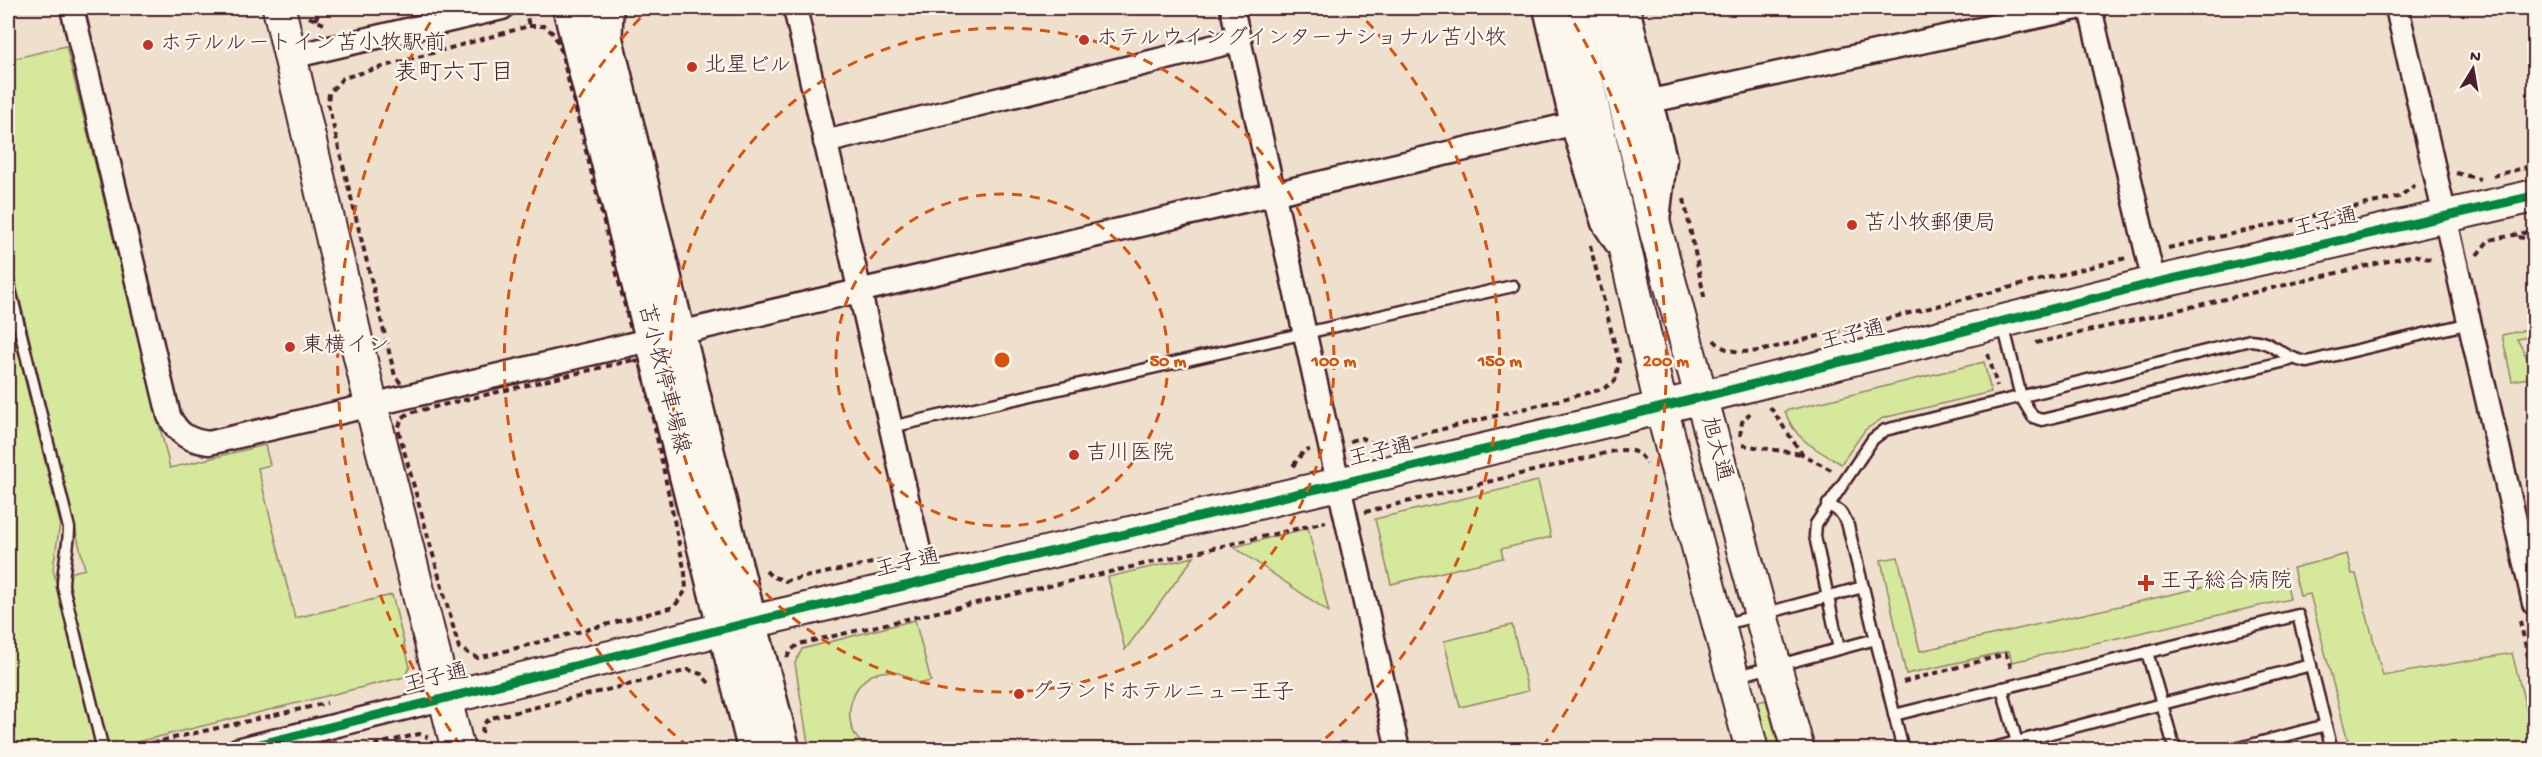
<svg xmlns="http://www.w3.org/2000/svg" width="2542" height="757" font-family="'Gochi Hand','Klee One',sans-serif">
<rect width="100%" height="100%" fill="#efe0cd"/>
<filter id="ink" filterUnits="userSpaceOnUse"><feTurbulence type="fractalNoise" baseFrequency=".0167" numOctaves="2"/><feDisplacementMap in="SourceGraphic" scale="12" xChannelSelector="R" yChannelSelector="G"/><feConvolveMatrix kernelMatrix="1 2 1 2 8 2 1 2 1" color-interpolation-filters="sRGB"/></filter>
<g filter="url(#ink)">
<!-- green -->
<g fill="#d5e89c" stroke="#908464" stroke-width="1.5">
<path d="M66 46 170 468 265 445 270 465 258 468 295 618 392 595 410 667 404 677 108 749 65 574 85 569 8 251V60Z"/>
<path d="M8 311 60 523 53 569 97 749H8Z"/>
<path d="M2534 328V336L2517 339 2534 371V377L2512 381 2502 335Z"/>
<path d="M1984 362 1991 392 1883 418 1865 430 1841 464C1816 449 1794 440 1785 411Z"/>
<path d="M1538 481 1551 537 1501 549 1503 558 1391 584 1375 519Z"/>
<path d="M1308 528 1329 612 1234 547Z"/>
<path d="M2347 554 2352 574H2356L2383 676 2512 653 2534 739V749H2350L2310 594 2300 596 2293 568Z"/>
<path d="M1194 557 1125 650 1108 577Z"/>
<path d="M1898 557 1920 651 2284 569 2290 599 2012 662 2009 651 1906 674 1881 560Z"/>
<path d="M915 620 931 681 919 684C911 679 903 673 894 672 850 665 833 730 870 749H846L808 743 795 663 802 649Z"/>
<path d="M1512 625 1528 691 1460 707 1444 641Z"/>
<path d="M1766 700 1779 749H1767L1755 703Z"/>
</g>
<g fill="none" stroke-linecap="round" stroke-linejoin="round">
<!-- lane casing -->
<g stroke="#4a1f2b" stroke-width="15">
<g id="lane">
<path d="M8 282 69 528C69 548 63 566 63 586L103 750"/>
<path d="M2003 324 2021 397 2033 417 2042 420 2290 360"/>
<path d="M891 427 1513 286"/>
<path d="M1828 504 1840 512 1847 522 1903 750"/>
<path d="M1722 625 1863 587"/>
<path d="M1839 649 1815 536 1816 524 1873 439 1885 430 2250 340C2275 341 2281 358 2307 362L2470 323"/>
<path d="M2147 652 2175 750"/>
<path d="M1734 677 1876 639"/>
<path d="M2002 688 2019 750"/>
<path d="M1894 715 2298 615 2332 750"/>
<path d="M1986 750 2311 665"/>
<path d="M2232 750 2326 725"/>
</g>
</g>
<!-- street casing -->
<g stroke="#4a1f2b" stroke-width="27">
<g id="street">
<path d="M72 8 169 416C179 435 188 440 209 443L1572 124"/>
<path d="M795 8 926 581"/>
<path d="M1232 8 1398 750"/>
<path d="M1545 8 1572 124 1603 223 1616 243"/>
<path d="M1628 8 1651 101"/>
<path d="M2090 8 2154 283"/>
<path d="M2397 8 2534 603"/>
<path d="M291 57 502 8"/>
<path d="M825 142 1240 40"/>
<path d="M1658 220 1665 159 1651 101 2077 8"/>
<path d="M237 750 446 698"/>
</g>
</g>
<!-- secondary casing -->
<g stroke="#4a1f2b" stroke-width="36">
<g id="secondary">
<path d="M279 8 371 404 458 750"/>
<path d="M1570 8 1661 407 1752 750"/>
<path d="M1602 8 1656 232 1798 750"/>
<path d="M446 698 751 622 1611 420 2154 283 2534 196"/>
</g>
</g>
<!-- primary casing -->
<g stroke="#4a1f2b" stroke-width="38">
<g id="primary">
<path d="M570 8 755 750"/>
<path d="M606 8 605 37 734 561 783 750"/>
</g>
</g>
<!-- path -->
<g stroke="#4a1f2b" stroke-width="4" stroke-dasharray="6 4.5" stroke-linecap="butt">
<path d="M525 8 529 26"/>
<path d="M309 17 326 25"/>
<path d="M315 20 321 8"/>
<path d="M529 26H544L554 34 560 47 631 330 628 338 412 389 403 386 395 376 328 104 329 93 343 78Z"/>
<path d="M2456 173 2480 179"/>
<path d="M2493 176 2534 165"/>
<path d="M1684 199 1705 301"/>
<path d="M2518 237 2534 240"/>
<path d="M2168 248 2399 197 2415 185"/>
<path d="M2477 255 2489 240 2534 231"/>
<path d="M1714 340C1726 354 1743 352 1760 351L2126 258"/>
<path d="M2036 343 2414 255 2432 260"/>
<path d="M1988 354 1997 386"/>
<path d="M633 360 640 363 645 380 685 573 686 590 674 607 478 658 459 648 398 429 402 418 409 413Z"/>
<path d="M1770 407 1802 454 1833 471"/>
<path d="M1740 436 1742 422 1750 413"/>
<path d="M1350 441 1362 438 1372 443H1387L1603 389 1615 381 1619 362 1590 245"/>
<path d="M1742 445 1802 454"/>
<path d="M1293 466 1304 451 1310 450"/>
<path d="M1365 512 1618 450C1633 450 1639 451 1647 464"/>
<path d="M766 571 771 576 786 581 891 559"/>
<path d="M2520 621 2534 683"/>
<path d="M787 658 790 651 799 644 1326 522"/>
<path d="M1903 682 2006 654 2012 670"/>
<path d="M482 733 483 724 491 718 689 670 701 674 709 683"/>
<path d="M121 750 327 703"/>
<path d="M354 750 419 734 428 737"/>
</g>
<!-- lane -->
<use href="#lane" stroke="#fbf7ec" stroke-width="10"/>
<!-- street -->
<use href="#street" stroke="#fbf7ec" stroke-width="22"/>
<!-- secondary -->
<use href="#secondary" stroke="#fbf7ec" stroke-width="32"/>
<!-- primary -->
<use href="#primary" stroke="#fbf7ec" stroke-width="33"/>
<!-- cycleway casing -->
<g stroke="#fbf7ec" stroke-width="13">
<path id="cycleway" d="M237 750 751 622 1611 420 2154 283 2534 196"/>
</g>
<!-- cycleway -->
<use href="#cycleway" stroke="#00873e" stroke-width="9"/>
</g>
</g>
<!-- distance rings -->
<g fill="none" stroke="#d8530f" stroke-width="3" stroke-dasharray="10 8">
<circle cx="1002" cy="360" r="166"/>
<circle cx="1002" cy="360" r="332"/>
<path d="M689 747A498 498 0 0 1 650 8M1354 8A498 498 0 0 1 1315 747"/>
<path d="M461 746A664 664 0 0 1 439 8M1565 8A664 664 0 0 1 1543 746"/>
</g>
<!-- markers -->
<g fill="#c8321e" stroke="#fbf7ec" stroke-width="2">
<circle cx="1084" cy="40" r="6"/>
<circle cx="148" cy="45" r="6"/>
<circle cx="692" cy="67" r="6"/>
<circle cx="1852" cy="225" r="6"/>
<circle cx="290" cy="347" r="6"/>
<circle cx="1074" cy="455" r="6"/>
<path d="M2143 574h6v6h6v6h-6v6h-6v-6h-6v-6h6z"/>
<circle cx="1019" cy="694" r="6"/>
</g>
<g text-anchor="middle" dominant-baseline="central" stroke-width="5" stroke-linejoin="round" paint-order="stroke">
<!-- poi labels -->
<g font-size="22" fill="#4a1f2b" stroke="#fbf7ec" text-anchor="start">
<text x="1096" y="40">ホテルウイングインターナショナル苫小牧</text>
<text x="160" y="45">ホテルルートイン苫小牧駅前</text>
<text x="704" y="67">北星ビル</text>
<text x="1864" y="225">苫小牧郵便局</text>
<text x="302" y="347">東横イン</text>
<text x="1086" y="455">吉川医院</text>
<text x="2160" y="583">王子総合病院</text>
<text x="1031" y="694">グランドホテルニュー王子</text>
</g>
<!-- street labels -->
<g font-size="22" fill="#4a1f2b" stroke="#fbf7ec">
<text transform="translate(2326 224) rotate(-13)">王子通</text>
<text transform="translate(1853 337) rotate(-14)">王子通</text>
<text transform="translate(662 379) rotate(76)">苫小牧停車場線</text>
<text transform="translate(1715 449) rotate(75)">旭大通</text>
<text transform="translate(1381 454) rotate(-13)">王子通</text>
<text transform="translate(908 565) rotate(-13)">王子通</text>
<text transform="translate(436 680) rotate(-14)">王子通</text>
</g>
<!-- neighbourhood labels -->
<g font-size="24" fill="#4a1f2b" stroke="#fbf7ec">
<text x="454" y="74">表町六丁目</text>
</g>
</g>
<circle cx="1002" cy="360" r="9" fill="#d8530f" stroke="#fbf7ec" stroke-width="3"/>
<g font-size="18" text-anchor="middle" font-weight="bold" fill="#d8530f" stroke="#fbf7ec" stroke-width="5" stroke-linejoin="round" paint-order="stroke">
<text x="1168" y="366">50 m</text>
<text x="1334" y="366">100 m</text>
<text x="1500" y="366">150 m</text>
<text x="1666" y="366">200 m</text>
</g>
<!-- margin -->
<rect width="2542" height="757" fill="none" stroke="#fbf7ec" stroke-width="30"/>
<rect x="15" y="15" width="2512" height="727" fill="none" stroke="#4a1f2b" stroke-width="2" filter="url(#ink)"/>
<!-- north arrow -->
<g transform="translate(2473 69) rotate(11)" stroke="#fbf7ec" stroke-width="4.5" paint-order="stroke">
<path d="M0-4.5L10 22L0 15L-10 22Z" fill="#4a1f2b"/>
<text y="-9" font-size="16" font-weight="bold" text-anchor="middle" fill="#4a1f2b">N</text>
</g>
</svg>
